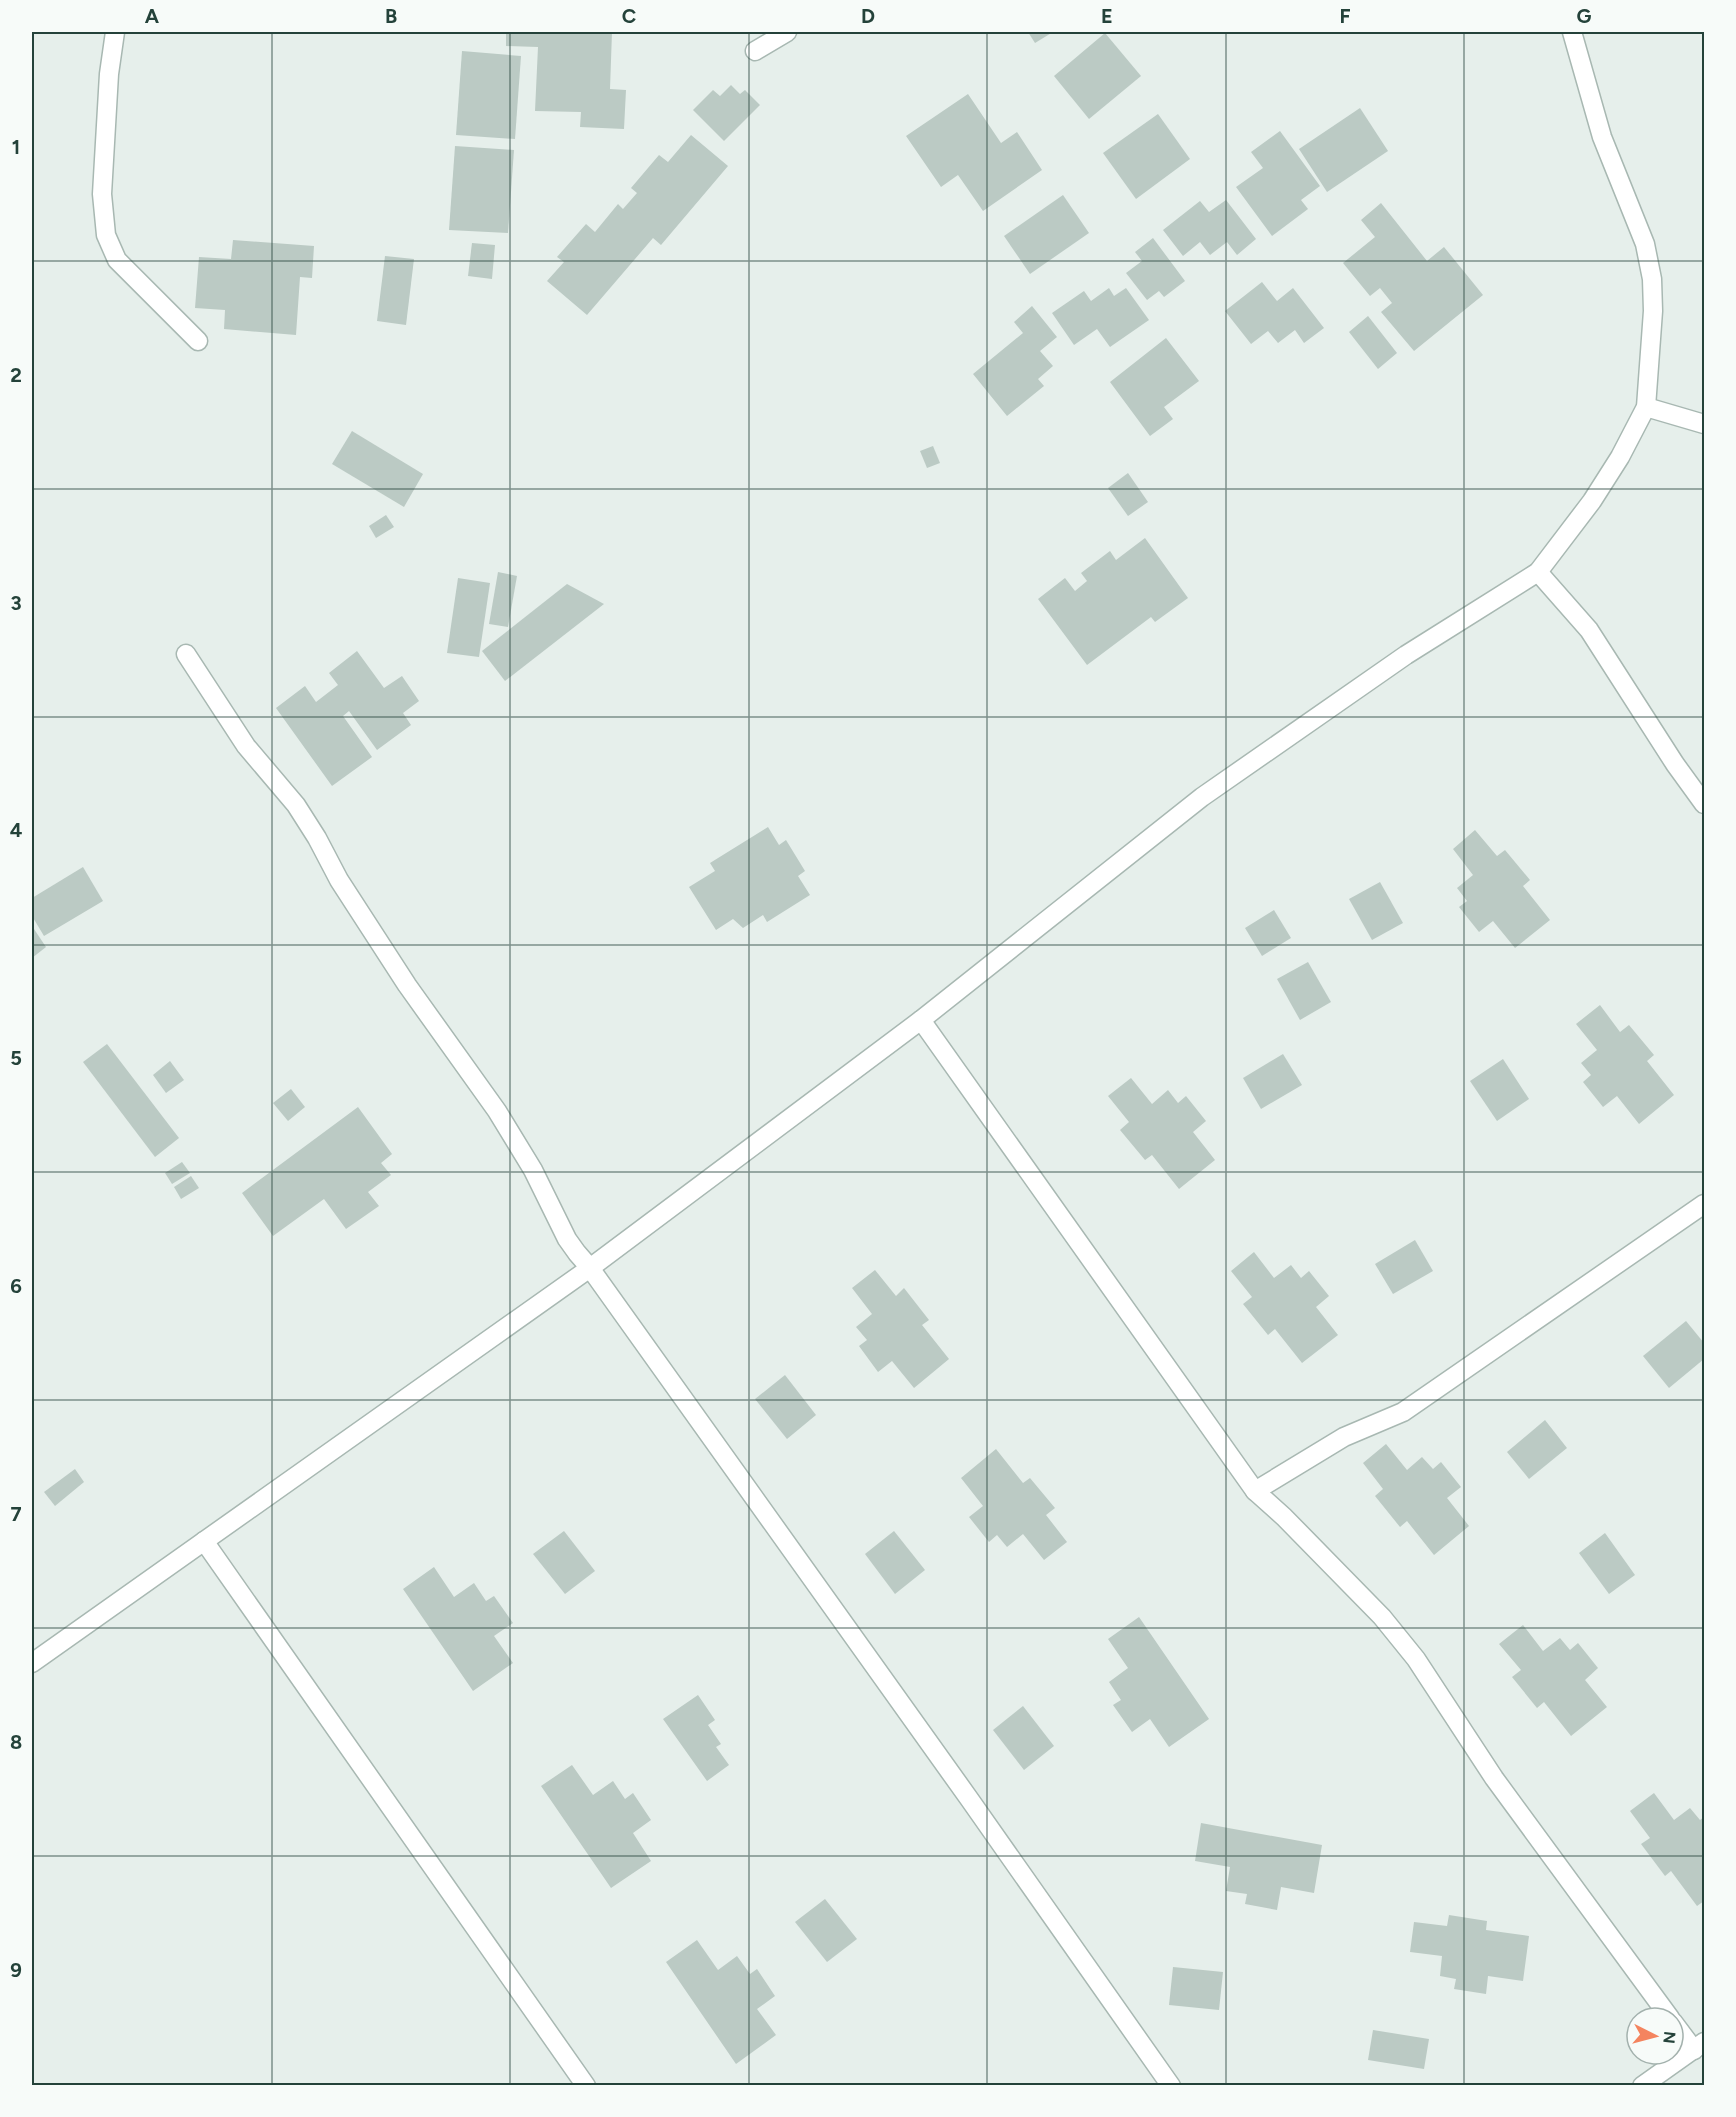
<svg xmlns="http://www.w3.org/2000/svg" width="1736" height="2117" font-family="Figtree,sans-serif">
<rect width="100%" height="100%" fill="#e6efeb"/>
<!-- building -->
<g fill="#bbcac4">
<path d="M506 32H612L610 89 626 90 624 129 580 127 581 112 535 111 538 47 506 46Z"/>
<path d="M1028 32H1053L1035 43Z"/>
<path d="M1105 33 1141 76 1089 119 1054 76Z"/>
<path d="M462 51 521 56 515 139 456 135Z"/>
<path d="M731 85 740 94 745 90 760 105 724 141 693 110 713 90 720 96Z"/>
<path d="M968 94 1001 143 1017 132 1042 170 983 211 958 175 941 187 906 136Z"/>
<path d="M1360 108 1388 151 1327 192 1299 149Z"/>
<path d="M1158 114 1190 159 1136 199 1103 153Z"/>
<path d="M1280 131 1320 186 1301 200 1308 209 1272 236 1236 187 1263 168 1251 152Z"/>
<path d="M691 135 728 166 661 245 653 238 587 315 547 281 564 262 557 257 586 224 595 232 618 204 623 209 637 193 631 188 659 155 668 162Z"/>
<path d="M455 146 514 150 508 233 449 230Z"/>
<path d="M1063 195 1089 233 1030 274 1004 236Z"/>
<path d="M1226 200 1256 239 1237 255 1227 242 1210 255 1200 242 1183 256 1163 230 1200 201 1209 212Z"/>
<path d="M1381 203 1427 261 1444 247 1483 295 1414 351 1381 312 1392 303 1380 288 1370 296 1343 263 1375 237 1361 220Z"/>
<path d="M1153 238 1185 281 1164 297 1159 291 1147 300 1126 273 1142 261 1135 252Z"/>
<path d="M233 240 314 246 312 278 300 277 296 335 224 329 225 310 195 308 199 257 231 259Z"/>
<path d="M472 243 495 245 492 279 468 276Z"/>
<path d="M385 256 414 259 406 325 377 321Z"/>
<path d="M1262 282 1277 301 1293 288 1324 328 1304 343 1295 330 1278 343 1268 331 1251 344 1225 311Z"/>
<path d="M1109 288 1114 296 1126 288 1149 320 1110 347 1097 329 1074 345 1052 313 1084 291 1091 301Z"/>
<path d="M1032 306 1057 337 1040 351 1053 366 1038 379 1044 386 1007 416 973 374 1023 333 1014 322Z"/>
<path d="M1368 316 1397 353 1378 369 1349 332Z"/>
<path d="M1166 338 1199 381 1164 407 1173 419 1150 436 1110 382Z"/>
<path d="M352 431 423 474 404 507 332 464Z"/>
<path d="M933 446 940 463 927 468 920 451Z"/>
<path d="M1128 473 1148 502 1128 516 1108 488Z"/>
<path d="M386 515 394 527 376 538 369 526Z"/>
<path d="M1145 538 1188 598 1155 622 1151 617 1087 665 1038 599 1065 578 1075 591 1087 581 1081 573 1110 551 1116 560Z"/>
<path d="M498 572 517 576 508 627 489 624Z"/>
<path d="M458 578 490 583 479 657 447 653Z"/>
<path d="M567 584 604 604 505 681 482 651Z"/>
<path d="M357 651 384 688 402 676 419 701 403 713 411 725 377 750 349 711 343 716 372 757 332 786 276 708 305 686 316 702 338 685 329 673Z"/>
<path d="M768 827 779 845 786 840 805 871 798 876 810 895 767 922 763 915 743 928 733 919 716 930 689 887 715 871 710 863Z"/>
<path d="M1475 830 1497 856 1505 850 1530 880 1523 886 1550 920 1515 948 1493 921 1479 932 1459 907 1467 901 1457 888 1473 875 1453 849Z"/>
<path d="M83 867 103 901 44 936 32 916V898Z"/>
<path d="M1380 882 1403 923 1372 940 1349 899Z"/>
<path d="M1274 910 1291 938 1262 956 1245 928Z"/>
<path d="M32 926 46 947 32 958Z"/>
<path d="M1308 962 1331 1002 1300 1020 1277 979Z"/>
<path d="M1600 1005 1620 1032 1629 1025 1654 1055 1647 1061 1674 1095 1639 1124 1617 1096 1603 1107 1583 1082 1591 1075 1581 1063 1597 1050 1576 1024Z"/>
<path d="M107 1044 179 1138 155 1157 83 1062Z"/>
<path d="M1283 1054 1302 1085 1261 1109 1243 1078Z"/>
<path d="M1503 1059 1529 1099 1497 1121 1470 1081Z"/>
<path d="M170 1061 184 1080 166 1093 153 1075Z"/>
<path d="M1131 1078 1152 1104 1168 1090 1178 1103 1186 1096 1206 1121 1193 1132 1215 1160 1179 1189 1152 1155 1145 1160 1120 1130 1129 1122 1108 1096Z"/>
<path d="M291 1089 305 1107 288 1121 273 1103Z"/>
<path d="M358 1107 392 1154 381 1163 391 1175 368 1192 379 1206 346 1229 324 1199 273 1236 242 1193Z"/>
<path d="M182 1162 190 1173 172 1184 165 1173Z"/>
<path d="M191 1176 199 1188 181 1199 174 1187Z"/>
<path d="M1415 1240 1433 1271 1393 1294 1375 1264Z"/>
<path d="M1254 1252 1274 1278 1291 1265 1301 1278 1309 1271 1329 1296 1316 1307 1338 1335 1302 1363 1275 1329 1268 1335 1243 1304 1252 1297 1231 1271Z"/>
<path d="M875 1270 896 1296 904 1288 929 1320 922 1325 949 1359 914 1388 892 1361 878 1372 859 1346 867 1340 856 1327 872 1314 852 1288Z"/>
<path d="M1686 1321 1704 1343V1359L1669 1388 1643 1356Z"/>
<path d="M785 1375 816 1415 787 1439 755 1399Z"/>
<path d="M1545 1420 1567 1448 1529 1479 1507 1452Z"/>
<path d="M1386 1444 1407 1470 1422 1457 1433 1469 1441 1462 1461 1487 1447 1498 1469 1526 1434 1555 1407 1521 1400 1527 1375 1496 1383 1489 1363 1463Z"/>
<path d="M996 1449 1023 1483 1030 1478 1055 1508 1046 1515 1067 1542 1044 1560 1023 1534 1007 1547 997 1535 989 1542 969 1517 983 1506 961 1478Z"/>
<path d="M75 1469 84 1482 55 1506 44 1492Z"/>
<path d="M564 1531 595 1571 565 1594 533 1554Z"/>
<path d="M894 1531 925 1570 895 1594 865 1554Z"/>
<path d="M1605 1533 1635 1575 1609 1594 1579 1553Z"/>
<path d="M434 1567 454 1597 474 1583 486 1601 494 1596 513 1623 494 1636 513 1663 473 1691 403 1589Z"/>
<path d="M1139 1617 1209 1719 1169 1747 1150 1719 1132 1732 1113 1705 1121 1700 1109 1682 1128 1668 1108 1639Z"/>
<path d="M1523 1625 1543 1651 1560 1638 1570 1650 1578 1643 1598 1668 1585 1680 1607 1707 1571 1736 1544 1702 1537 1708 1512 1677 1521 1670 1499 1644Z"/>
<path d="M698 1695 715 1720 708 1725 721 1744 716 1747 729 1765 707 1781 663 1719Z"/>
<path d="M1023 1706 1054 1746 1024 1770 993 1730Z"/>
<path d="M572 1765 593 1795 613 1781 625 1799 633 1793 651 1820 633 1833 651 1861 611 1888 541 1786Z"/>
<path d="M1654 1793 1674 1820 1690 1808 1700 1820 1704 1817V1901L1697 1906 1671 1871 1665 1876 1641 1844 1650 1838 1630 1811Z"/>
<path d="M1201 1823 1322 1845 1314 1893 1281 1887 1277 1910 1245 1904 1247 1894 1226 1891 1230 1867 1195 1861Z"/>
<path d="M825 1899 857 1939 827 1962 795 1922Z"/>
<path d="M1449 1915 1487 1921 1486 1930 1529 1936 1523 1981 1488 1976 1486 1994 1454 1989 1456 1979 1440 1976 1442 1956 1410 1952 1414 1922 1447 1926Z"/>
<path d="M697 1940 718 1970 737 1956 750 1974 757 1969 775 1996 757 2009 776 2035 736 2064 666 1962Z"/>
<path d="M1173 1967 1223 1972 1219 2010 1169 2005Z"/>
<path d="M1373 2030 1429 2039 1424 2069 1368 2060Z"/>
</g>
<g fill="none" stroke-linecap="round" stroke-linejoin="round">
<!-- minor casing -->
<g stroke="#a8b8b2" stroke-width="21">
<g id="minor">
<path d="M115 32 109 74 102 194 106 235 117 260 198 341"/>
<path d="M755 51 787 32"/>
<path d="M1646 407 1704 424"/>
<path d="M1538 572 1589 630 1675 764 1704 804"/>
<path d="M186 654 246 746 296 805 317 838 339 880 407 985 497 1111 533 1170 567 1239 577 1253 590 1268 970 1800 1171 2086"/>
<path d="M921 1020 1255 1491 1284 1517 1382 1617 1416 1659 1494 1778 1670 2018"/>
<path d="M1255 1491 1344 1437 1403 1412 1704 1204"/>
<path d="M204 1541 586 2086"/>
<path d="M32 1663 590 1268 921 1020 1202 797 1406 655 1538 572 1592 501 1620 457 1646 407 1653 311 1652 279 1645 244 1602 137 1572 32"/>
<path d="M1673 2022 1694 2050"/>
<path d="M1642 2086 1704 2042"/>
</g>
</g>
<!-- minor -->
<use href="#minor" stroke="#fff" stroke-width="18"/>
</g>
<!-- grid -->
<path fill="none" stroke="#24423a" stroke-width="1.5" stroke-opacity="0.55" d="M272 32V2086M510 32V2086M749 32V2086M987 32V2086M1226 32V2086M1464 32V2086M32 261H1704M32 489H1704M32 717H1704M32 945H1704M32 1172H1704M32 1400H1704M32 1628H1704M32 1856H1704"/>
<!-- border -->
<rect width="1736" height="2117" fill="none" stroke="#f7fbf9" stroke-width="66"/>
<!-- north arrow -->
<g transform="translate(1655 2036) rotate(96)"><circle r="28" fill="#f7fbf9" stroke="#a3b1ad" stroke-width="1.5"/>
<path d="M0-4.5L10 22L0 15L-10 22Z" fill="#f4845f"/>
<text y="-9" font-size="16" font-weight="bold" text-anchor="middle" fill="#24423a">N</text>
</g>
<rect x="33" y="33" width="1670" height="2051" fill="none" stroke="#24423a" stroke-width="2"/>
<g font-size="20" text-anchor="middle" font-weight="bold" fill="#24423a">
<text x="152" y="23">A</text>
<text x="391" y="23">B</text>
<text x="629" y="23">C</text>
<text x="868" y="23">D</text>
<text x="1107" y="23">E</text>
<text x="1345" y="23">F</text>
<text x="1584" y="23">G</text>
<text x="16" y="154">1</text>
<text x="16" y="382">2</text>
<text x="16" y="610">3</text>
<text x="16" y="837">4</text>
<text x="16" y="1065">5</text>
<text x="16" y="1293">6</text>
<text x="16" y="1521">7</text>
<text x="16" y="1749">8</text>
<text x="16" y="1977">9</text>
</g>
</svg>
